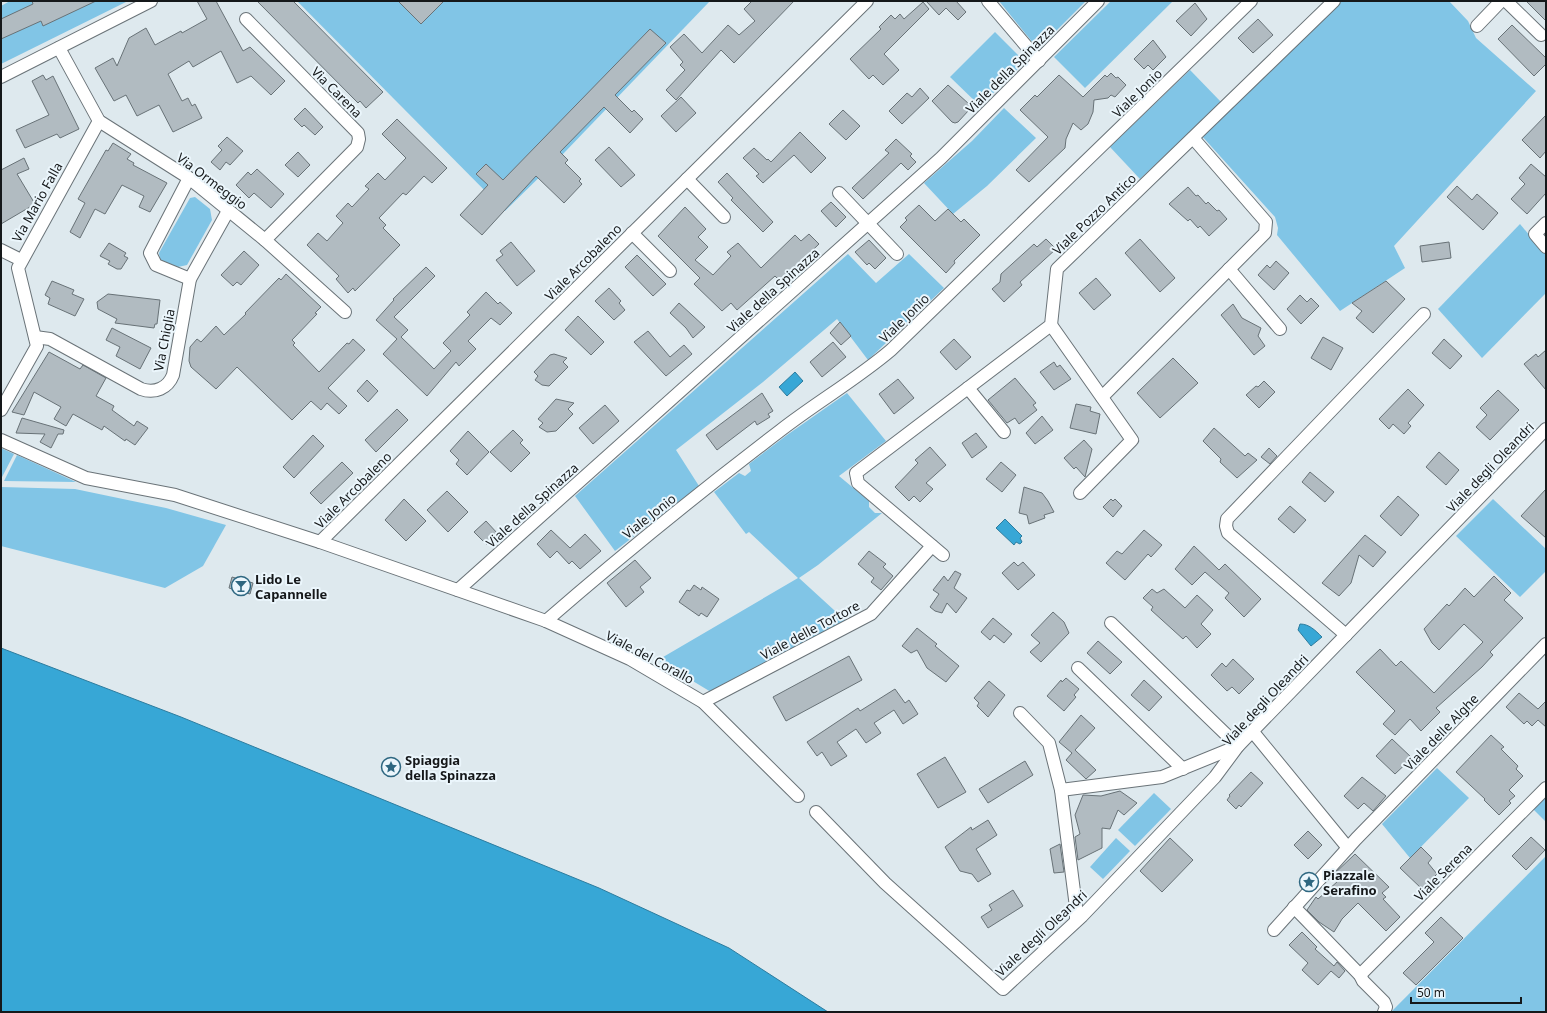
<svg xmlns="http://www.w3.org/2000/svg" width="1547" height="1013" font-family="'Noto Sans',sans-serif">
<rect width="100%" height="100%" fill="#dee9ee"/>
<!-- green -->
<g fill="#81c5e6">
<path d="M10 1H128L1 64V6Z"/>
<path d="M297 1H710L563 154 505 211Z"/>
<path d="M999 1H1086L1038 49Z"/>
<path d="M1111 1H1173L1085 88 1054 57Z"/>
<path d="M1341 1H1449L1468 21 1476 38 1536 91 1394 246 1405 268 1340 311 1277 235 1278 228 1275 217 1201 135Z"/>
<path d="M995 32 1025 62 980 106 950 77Z"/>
<path d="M1190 70 1221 102 1140 179 1110 147Z"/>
<path d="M1004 108 1036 138 987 186 953 214 924 183 972 141Z"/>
<path d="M195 197 210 209 212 220 187 265 178 267 160 260 159 253 190 198Z"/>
<path d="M1520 224 1546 255V293L1482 358 1438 309Z"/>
<path d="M848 254 876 283 909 254 944 288 868 360 837 319 763 382 676 450 699 486 615 551 575 496Z"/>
<path d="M847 393 886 441 839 476 869 501V507L875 513H882L818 565 799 578 846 621 711 692 658 660 798 578 749 532 746 534 714 492 739 473 745 476 751 471 749 464 787 435Z"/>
<path d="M1 448 14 454 1 479Z"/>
<path d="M17 455 76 482 4 481Z"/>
<path d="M1 487 75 489 166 508 226 525 203 566 165 588 1 546Z"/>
<path d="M1493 499 1546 549V571L1520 597 1456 536Z"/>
<path d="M1437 768 1469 798 1410 858 1382 824Z"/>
<path d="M1154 793 1171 809 1135 846 1118 830Z"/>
<path d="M1546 796V822L1533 809Z"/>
<path d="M1116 838 1130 851 1103 879 1090 867Z"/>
<path d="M1546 856V1012H1391Z"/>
</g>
<!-- water -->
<g fill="#37a7d6" stroke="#2d7c9e">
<path d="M795 372 803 381 787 396 779 387Z"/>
<path d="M1005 519 1022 536 1020 538 1022 542 1020 544 1016 542 1014 545 996 528Z"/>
<path d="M1300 624C1309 624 1315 630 1322 637L1311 646 1298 630Z"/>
<path d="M1 648 181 717 599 888 729 948 828 1012H1Z"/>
</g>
<!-- building -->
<g fill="#b1bbc1" stroke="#687277">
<path d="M32 1H96L43 26 41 21 1 39V19L33 4Z"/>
<path d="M197 1H216L243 51 250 47 285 81 271 95 251 76 237 83 221 51 193 67 189 61 168 74 182 101 188 98 192 106 195 104 202 118 173 132 159 105 137 116 126 95 114 101 95 68 113 58 117 66 129 38 146 28 155 45 181 31 182 33 207 19Z"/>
<path d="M257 1H293L383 92 366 108 360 101 358 103Z"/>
<path d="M398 1H444L421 24Z"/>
<path d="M752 1H794L734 63 721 50 676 100 666 90 685 70 680 65 683 62 670 47 684 34 702 53 728 25 739 35 755 21 744 9Z"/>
<path d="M926 1H956L966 12 958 20 946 8 939 15Z"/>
<path d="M1526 1H1546V21Z"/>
<path d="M923 2 929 9 884 54 899 70 883 85 873 75 869 79 850 59 881 29 879 27 891 15 895 19 900 14 904 19Z"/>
<path d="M1195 3 1207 19 1191 36 1176 21Z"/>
<path d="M1258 19 1273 35 1253 53 1238 38Z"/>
<path d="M1512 25 1546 58V64L1534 76 1498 39Z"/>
<path d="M650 29 666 43 615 95 632 112 634 110 643 119 630 133 604 107 560 152 568 160 565 163 581 179 579 181 582 184 564 203 536 176 482 235 460 215 488 185 476 174 486 164 503 180Z"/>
<path d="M1153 40 1166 57 1153 70 1148 65 1144 69 1134 59Z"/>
<path d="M1111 73 1116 78 1118 77 1126 85 1115 97 1111 95 1108 98 1094 100 1093 112 1088 124 1081 130 1073 123 1066 139 1065 148 1029 182 1016 170 1048 137 1020 110 1035 95 1037 97 1059 75 1083 97 1105 75 1107 77Z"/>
<path d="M43 75 46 80 53 76 79 129 60 138 57 134 25 148 16 130 49 115 32 81Z"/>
<path d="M948 85 969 104V110L958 122 955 123 952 122 932 101Z"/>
<path d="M920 88 929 98 902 124 889 111 907 93 912 97Z"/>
<path d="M681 97 696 113 676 132 661 116Z"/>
<path d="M305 108 323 127 315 135 304 125 302 127 294 119Z"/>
<path d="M843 110 860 126 846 140 829 124Z"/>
<path d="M1546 115V151L1540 158 1522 140Z"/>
<path d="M397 119 447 168 432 183 424 176 406 195 403 193 379 218 386 225 383 228 400 245 355 291 353 288 348 293 336 279 339 276 307 245 318 233 327 241 343 223 336 216 348 203 352 207 369 189 365 186 378 173 385 180 406 158 382 134Z"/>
<path d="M800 132 826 158 811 173 794 155 763 183 756 176 759 174 743 158 754 148 767 160 768 159 771 162Z"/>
<path d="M227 137 243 151 230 165 226 162 220 170 211 162 222 150 218 146Z"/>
<path d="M896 139 912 154 910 156 916 162 908 170 901 163 863 199 852 188 889 153 885 150Z"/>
<path d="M113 143 131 154 127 159 134 163 133 165 167 183 150 212 139 207 144 196 122 185 105 214 95 209 80 238 70 232 85 203 78 199 106 150 108 151Z"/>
<path d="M609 147 635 175 621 187 595 160Z"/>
<path d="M298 152 310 165 298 177 285 165Z"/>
<path d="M24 158 29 169 17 174 35 204 1 224V170Z"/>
<path d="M1531 164 1546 177V193L1527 214 1511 199 1525 184 1519 178Z"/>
<path d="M257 169 284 194 271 208 254 193 249 198 236 185 248 172 251 175Z"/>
<path d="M727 173 773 222 763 232 731 200 733 198 718 182Z"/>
<path d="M1457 186 1472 200 1477 194 1498 213 1483 230 1447 197Z"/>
<path d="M1188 187 1196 196 1198 195 1206 204 1208 202 1217 211 1219 210 1227 219 1209 236 1200 226 1198 228 1190 219 1188 221 1169 204Z"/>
<path d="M831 202 846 217 836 227 821 211Z"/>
<path d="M919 205 935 221 948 209 961 222 964 219 980 235 954 261 955 263 946 273 900 227 907 220 905 218Z"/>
<path d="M685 207 706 229 698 237 708 247 695 260 713 275 731 256 727 252 738 243 761 268 795 235 801 241 809 234 819 244 795 267 797 270 783 284 775 276 737 310 731 303 722 311 694 284 700 278 658 236Z"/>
<path d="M1046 239 1056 249 1020 282 1022 285 1004 302 992 289 1000 282 1001 274 1034 244 1037 247Z"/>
<path d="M1140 239 1175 278 1160 292 1125 253Z"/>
<path d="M869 240 886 258 875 269 869 263 867 265 855 252Z"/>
<path d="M511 242 535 271 517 286 496 260 503 255 500 251Z"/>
<path d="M1449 242 1451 258 1422 262 1420 246Z"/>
<path d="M109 243 126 253 124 256 128 258 121 269H117L108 264 110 261 100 256Z"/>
<path d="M244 251 259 265 241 285 237 282 233 286 221 275Z"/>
<path d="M637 255 666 284 653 296 625 267Z"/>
<path d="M1276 261 1289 273 1274 290 1258 275 1267 265 1270 268Z"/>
<path d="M426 267 435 276 394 317 408 330 401 337 434 369 451 351 443 343 470 315 467 312 486 292 498 304 500 302 512 313 500 325 491 318 468 341 476 349 459 366 456 362 427 396 383 354 397 339 376 320 394 300 393 299Z"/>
<path d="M286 274 321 307 315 313 317 314 292 340 295 343 293 345 319 372 347 343 349 344 353 339 365 350 328 388 347 406 339 414 327 403 321 410 311 401 292 420 237 367 216 389 191 367 189 361 190 347 197 339 201 342 216 326 224 335 246 314 245 313 279 278 281 280Z"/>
<path d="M1096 278 1111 295 1094 310 1079 293Z"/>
<path d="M52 281 74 290 72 294 84 299 75 316 48 304 50 298 45 295Z"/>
<path d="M1386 281 1405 299 1373 333 1356 318 1362 311 1352 303Z"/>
<path d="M609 288 621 301 619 303 625 310 614 320 595 301Z"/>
<path d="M108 294 160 300 157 324H155L154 328 115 323 117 319 98 309 97 302Z"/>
<path d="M1300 295 1307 302 1311 298 1319 306 1301 324 1287 309Z"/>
<path d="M679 303 705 327 693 338 686 328 670 313Z"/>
<path d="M1233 304 1242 318 1261 328 1258 336 1265 346 1254 355 1221 315Z"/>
<path d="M578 316 604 342 591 355 565 330Z"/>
<path d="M840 322 851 336 841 345 830 333Z"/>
<path d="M112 328 151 348 140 369 116 356 120 347 106 340Z"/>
<path d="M648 331 670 357 684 345 692 354 666 376 634 342Z"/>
<path d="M1323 337 1343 348 1331 370 1311 358Z"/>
<path d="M954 339 971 357 956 370 940 352Z"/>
<path d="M1444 339 1462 356 1450 369 1432 353Z"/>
<path d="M833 342 846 357 822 377 810 362Z"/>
<path d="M1546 350V390L1524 364 1536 354 1538 357Z"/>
<path d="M49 352 80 369 83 365 106 378 96 396 114 406 112 410 134 426 137 421 148 428 135 445 126 439 125 441 104 426 102 430 73 414 66 426 54 419 61 407 34 392 24 415 12 412Z"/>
<path d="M554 354 567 358 563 362 568 367 549 386 542 385 535 380 538 376 534 372 550 355Z"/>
<path d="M1173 358 1198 383 1160 418 1137 393Z"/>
<path d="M1054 362 1057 367 1060 365 1071 379 1054 390 1040 372Z"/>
<path d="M1015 378 1036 403 1033 405 1037 410 1019 424 1015 418 1007 423 988 400Z"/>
<path d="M898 379 914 398 894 414 879 394Z"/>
<path d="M367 380 378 391 368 402 357 391Z"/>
<path d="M1264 381 1275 392 1259 408 1246 395 1256 386 1258 387Z"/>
<path d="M1408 389 1424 405 1408 423 1411 426 1404 434 1393 424 1389 429 1379 419Z"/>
<path d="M1498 390 1519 410 1490 440 1476 427 1487 415 1480 408Z"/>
<path d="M762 393 773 411 768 414 770 417 757 425 755 421 717 450 706 435Z"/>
<path d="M556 399 574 403 568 409 573 414 556 431 547 432 539 427 543 423 538 419Z"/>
<path d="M1076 404 1091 407 1090 411 1100 414 1096 434 1070 428Z"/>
<path d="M605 405 619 421 593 444 579 428Z"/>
<path d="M397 409 408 420 376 452 365 440Z"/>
<path d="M1042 416 1053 430 1035 444 1026 433Z"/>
<path d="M22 418 64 430 63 434H58L51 448 40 442 45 434 16 433Z"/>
<path d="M1214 428 1245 456 1248 453 1257 460 1237 478 1220 462 1221 459 1203 441Z"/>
<path d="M513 430 523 440 520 443 530 453 511 472 490 452Z"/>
<path d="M468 431 489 452 467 475 456 464 459 460 450 451Z"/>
<path d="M976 433 987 447 972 458 962 443Z"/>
<path d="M313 435 324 446 294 478 283 467Z"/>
<path d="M1084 440 1092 449 1085 477 1076 467 1074 469 1064 458Z"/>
<path d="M930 447 946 465 926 483 933 489 920 502 914 496 909 501 895 487 918 463 915 460Z"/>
<path d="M1269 448 1277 456 1270 464 1261 457Z"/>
<path d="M1439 452 1459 470 1446 485 1426 467Z"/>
<path d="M342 462 353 473 321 504 310 493Z"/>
<path d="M1001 462 1016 475 1002 492 986 479Z"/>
<path d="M1310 472 1334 492 1325 502 1302 482Z"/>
<path d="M1024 487 1042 493 1048 501 1054 512 1044 515 1045 518 1029 524 1027 515 1019 513Z"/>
<path d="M1546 489V538L1521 516Z"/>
<path d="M447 491 468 512 448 532 427 510Z"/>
<path d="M1398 496 1419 515 1401 536 1380 516Z"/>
<path d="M404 499 426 521 406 541 385 520Z"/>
<path d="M1111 499 1113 501 1115 499 1122 506 1113 517 1103 507Z"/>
<path d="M1290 506 1306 520 1294 533 1278 519Z"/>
<path d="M486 521 498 534 487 545 474 532Z"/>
<path d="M551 530 570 548 585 534 601 551 580 569 572 561 569 564 557 551 550 558 537 544Z"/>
<path d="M1144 530 1162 545 1151 557 1148 554 1125 580 1106 563 1117 551 1122 554Z"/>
<path d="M1365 535 1386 552 1373 567 1359 555 1351 583 1339 596 1322 583Z"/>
<path d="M1194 546 1219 570 1225 564 1261 599 1244 617 1225 598 1229 593 1205 572 1192 585 1175 569Z"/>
<path d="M869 551 886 564 883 567 893 576 881 590 871 582 874 578 858 564Z"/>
<path d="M635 560 651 578 640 587 644 592 626 607 607 583Z"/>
<path d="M1014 562 1018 566 1023 562 1035 575 1018 590 1002 573Z"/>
<path d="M955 571 961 574 954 588 967 598 956 613 947 603 942 613 935 611 930 607 939 594 933 590 944 576 948 581Z"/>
<path d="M1494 576 1511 593 1504 600 1523 618 1490 652 1493 655 1482 667 1436 708 1440 712 1421 731 1410 719 1395 735 1383 724 1395 711 1356 672 1380 649 1396 666 1401 661 1434 693 1483 642 1464 624 1439 650 1432 643 1424 629 1447 604 1449 606 1465 588 1474 597Z"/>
<path d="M232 577 253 583 250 594 229 588Z"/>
<path d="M694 585 701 590 702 587 719 599 707 617 701 613 699 616 679 602 687 590 690 591Z"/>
<path d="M1152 589 1157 593 1164 589 1185 608 1197 595 1213 610 1201 624 1211 634 1197 648 1186 636 1183 639 1151 610 1153 607 1143 598Z"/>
<path d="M1053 612 1064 622 1069 633 1041 662 1030 652 1040 643 1031 635Z"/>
<path d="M993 618 1012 634 1004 643 994 635 990 640 981 632Z"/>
<path d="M917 628 937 644 935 646 959 666 946 682 927 668 917 650 911 653 902 646Z"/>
<path d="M1098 641 1122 662 1110 674 1087 653Z"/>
<path d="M849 656 862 680 786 721 773 697Z"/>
<path d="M1233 659 1254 679 1239 694 1232 687 1227 691 1211 675 1222 663 1226 667Z"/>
<path d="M1066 678 1079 689 1074 695 1076 697 1064 711 1047 696 1061 680 1062 682Z"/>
<path d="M1144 680 1162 697 1149 711 1131 695Z"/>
<path d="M989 681 1005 695 988 717 977 706 979 703 974 698Z"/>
<path d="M895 689 905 703 909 700 918 714 903 724 894 710 874 723 881 733 866 743 856 729 837 742 847 756 831 766 822 752 817 756 807 742 858 708 860 711Z"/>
<path d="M1519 693 1538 709 1546 701V727L1538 720 1532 726 1527 721 1524 724 1506 707Z"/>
<path d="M1081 715 1095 728 1075 750 1096 770 1086 779 1066 760 1072 753 1059 742Z"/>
<path d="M1491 735 1504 747 1501 749 1518 766 1516 769 1523 776 1509 790 1515 796 1509 801 1511 803 1499 815 1484 800 1485 799 1456 772Z"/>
<path d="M1392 739 1412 758 1395 774 1376 756Z"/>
<path d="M945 757 966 792 938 808 917 774Z"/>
<path d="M1025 761 1033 775 988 803 979 789Z"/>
<path d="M1251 772 1263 783 1241 807 1239 805 1236 809 1227 800 1230 796 1229 795Z"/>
<path d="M1362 777 1386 796 1373 811 1364 803 1358 809 1344 796Z"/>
<path d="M1120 791 1137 803 1124 815 1118 810 1110 829 1102 828V848L1078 860 1075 837 1080 834 1075 815 1083 795 1101 796Z"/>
<path d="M988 820 997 835 976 849 991 874 978 882 972 874 960 871 945 847 971 827 972 830Z"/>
<path d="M1308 831 1322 845 1308 859 1294 845Z"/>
<path d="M1531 837 1545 850 1526 870 1512 856Z"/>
<path d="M1170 838 1193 860 1162 892 1140 871Z"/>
<path d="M1060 844 1064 872 1054 873 1050 849Z"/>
<path d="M1421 847 1432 858 1428 863 1437 874 1422 889 1400 868Z"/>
<path d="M1355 854 1389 887 1382 893 1386 897 1383 899 1400 917 1386 931 1358 903 1342 919 1334 932 1319 922 1307 910 1316 897 1318 899 1338 881 1333 875Z"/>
<path d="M1013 890 1023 906 988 928 981 917 992 910 989 905Z"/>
<path d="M1441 917 1463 938 1416 985 1403 973 1434 942 1425 933Z"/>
<path d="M1302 932 1317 947 1315 949 1334 966 1337 962 1345 971 1339 978 1331 971 1318 985 1302 970 1308 963 1289 945Z"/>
</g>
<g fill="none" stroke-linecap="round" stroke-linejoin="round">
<!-- minor casing -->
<g stroke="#6a7378" stroke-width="14">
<g id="minor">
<path d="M988 1 1039 61"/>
<path d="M1506 1 1541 35"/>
<path d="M246 19 358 133 359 139 357 147 265 240"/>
<path d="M1477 26 1501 1"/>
<path d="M59 48 99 121 189 178 265 240 345 312"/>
<path d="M1 77 151 1"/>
<path d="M189 178 150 253 156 265 190 279"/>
<path d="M687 179 724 217"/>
<path d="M839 193 897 254"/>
<path d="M1546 223 1535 234 1546 247"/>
<path d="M632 233 670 271"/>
<path d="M1 250 21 260"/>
<path d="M1229 269 1280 329"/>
<path d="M1051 325 1132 440 1080 493"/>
<path d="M35 337 50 339 141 389C155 394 168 388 173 375L190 279 228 211"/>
<path d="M968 388 1004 432"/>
<path d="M1102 397 1265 233 1266 222 1193 138"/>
<path d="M1 410 37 346 18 268 99 121"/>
<path d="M1 440 86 478 175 495 320 542 546 621 630 659 703 702 798 796"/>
<path d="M320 542 867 1"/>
<path d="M943 555 858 483 856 473 1051 325 1057 269 1334 1"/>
<path d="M458 590 941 158 1098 1"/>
<path d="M546 621C622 555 701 491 781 430 817 402 857 379 891 350L1251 1"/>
<path d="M1346 635 1228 533 1226 526 1227 519 1424 314"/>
<path d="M1078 668 1183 769"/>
<path d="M703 702 871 614 932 546"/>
<path d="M1020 713 1049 743 1061 790 1162 777 1238 746 1111 623"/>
<path d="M1253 732 1348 848"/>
<path d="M1061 790 1076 907V920"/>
<path d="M816 812 885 883 1003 989 1082 916 1215 777 1238 746 1546 429"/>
<path d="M1294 907 1360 975 1363 981 1384 1002 1386 1007 1384 1012"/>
<path d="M1274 930 1356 839 1546 644"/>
<path d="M1360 975 1546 788"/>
</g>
</g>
<!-- minor -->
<use href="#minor" stroke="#fff" stroke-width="12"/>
</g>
<!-- icons -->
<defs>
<g id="bar-ring" transform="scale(1)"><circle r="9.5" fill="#ebf6fc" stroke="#2e6781" stroke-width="1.5"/><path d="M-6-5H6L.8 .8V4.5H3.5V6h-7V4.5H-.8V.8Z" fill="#2e6781"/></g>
<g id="sight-ring" transform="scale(1)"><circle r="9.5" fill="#ebf6fc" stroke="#2e6781" stroke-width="1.5"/><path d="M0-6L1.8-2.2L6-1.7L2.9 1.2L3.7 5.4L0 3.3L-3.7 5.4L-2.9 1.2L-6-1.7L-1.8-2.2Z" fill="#2e6781"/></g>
</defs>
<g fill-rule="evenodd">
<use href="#bar-ring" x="241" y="586"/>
<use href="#sight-ring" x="391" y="767"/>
<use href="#sight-ring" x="1309" y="882"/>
</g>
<g text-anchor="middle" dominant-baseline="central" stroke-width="4" stroke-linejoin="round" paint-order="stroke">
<!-- street labels -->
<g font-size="13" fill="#15181a" stroke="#ebf6fc">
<text transform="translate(1010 69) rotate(-45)">Viale della Spinazza</text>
<text transform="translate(337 92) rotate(45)">Via Carena</text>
<text transform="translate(1137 93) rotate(-44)">Viale Jonio</text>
<text transform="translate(212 181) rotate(37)">Via Ormeggio</text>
<text transform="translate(37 202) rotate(-61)">Via Mario Falla</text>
<text transform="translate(1094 214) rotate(-44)">Viale Pozzo Antico</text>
<text transform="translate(583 262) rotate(-45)">Viale Arcobaleno</text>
<text transform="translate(773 290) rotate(-42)">Viale della Spinazza</text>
<text transform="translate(904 318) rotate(-44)">Viale Jonio</text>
<text transform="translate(164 340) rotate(-79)">Via Chiglia</text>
<text transform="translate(1490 467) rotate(-46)">Viale degli Oleandri</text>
<text transform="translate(353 490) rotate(-45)">Viale Arcobaleno</text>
<text transform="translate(532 505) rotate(-42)">Viale della Spinazza</text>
<text transform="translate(649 516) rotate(-38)">Viale Jonio</text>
<text transform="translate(810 630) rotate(-28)">Viale delle Tortore</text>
<text transform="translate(650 657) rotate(28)">Viale del Corallo</text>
<text transform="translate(1265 700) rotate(-47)">Viale degli Oleandri</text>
<text transform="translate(1441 732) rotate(-46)">Viale delle Alghe</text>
<text transform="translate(1443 872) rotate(-45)">Viale Serena</text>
<text transform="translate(1041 933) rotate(-43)">Viale degli Oleandri</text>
</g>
<!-- poi labels -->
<g font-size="13" font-weight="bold" fill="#15181a" stroke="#ebf6fc" text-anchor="start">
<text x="255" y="579">Lido Le<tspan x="255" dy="15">Capannelle</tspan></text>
<text x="405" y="760">Spiaggia<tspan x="405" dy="15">della Spinazza</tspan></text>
<text x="1323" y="875">Piazzale<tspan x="1323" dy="15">Serafino</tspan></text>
</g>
</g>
<!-- border -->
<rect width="1547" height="1013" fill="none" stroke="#15181a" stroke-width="4"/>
<!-- scale -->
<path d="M1411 997v6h110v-6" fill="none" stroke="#15181a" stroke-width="2"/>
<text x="1417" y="997" font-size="12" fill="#15181a" stroke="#ebf6fc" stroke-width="3" paint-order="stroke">50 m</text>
</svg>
